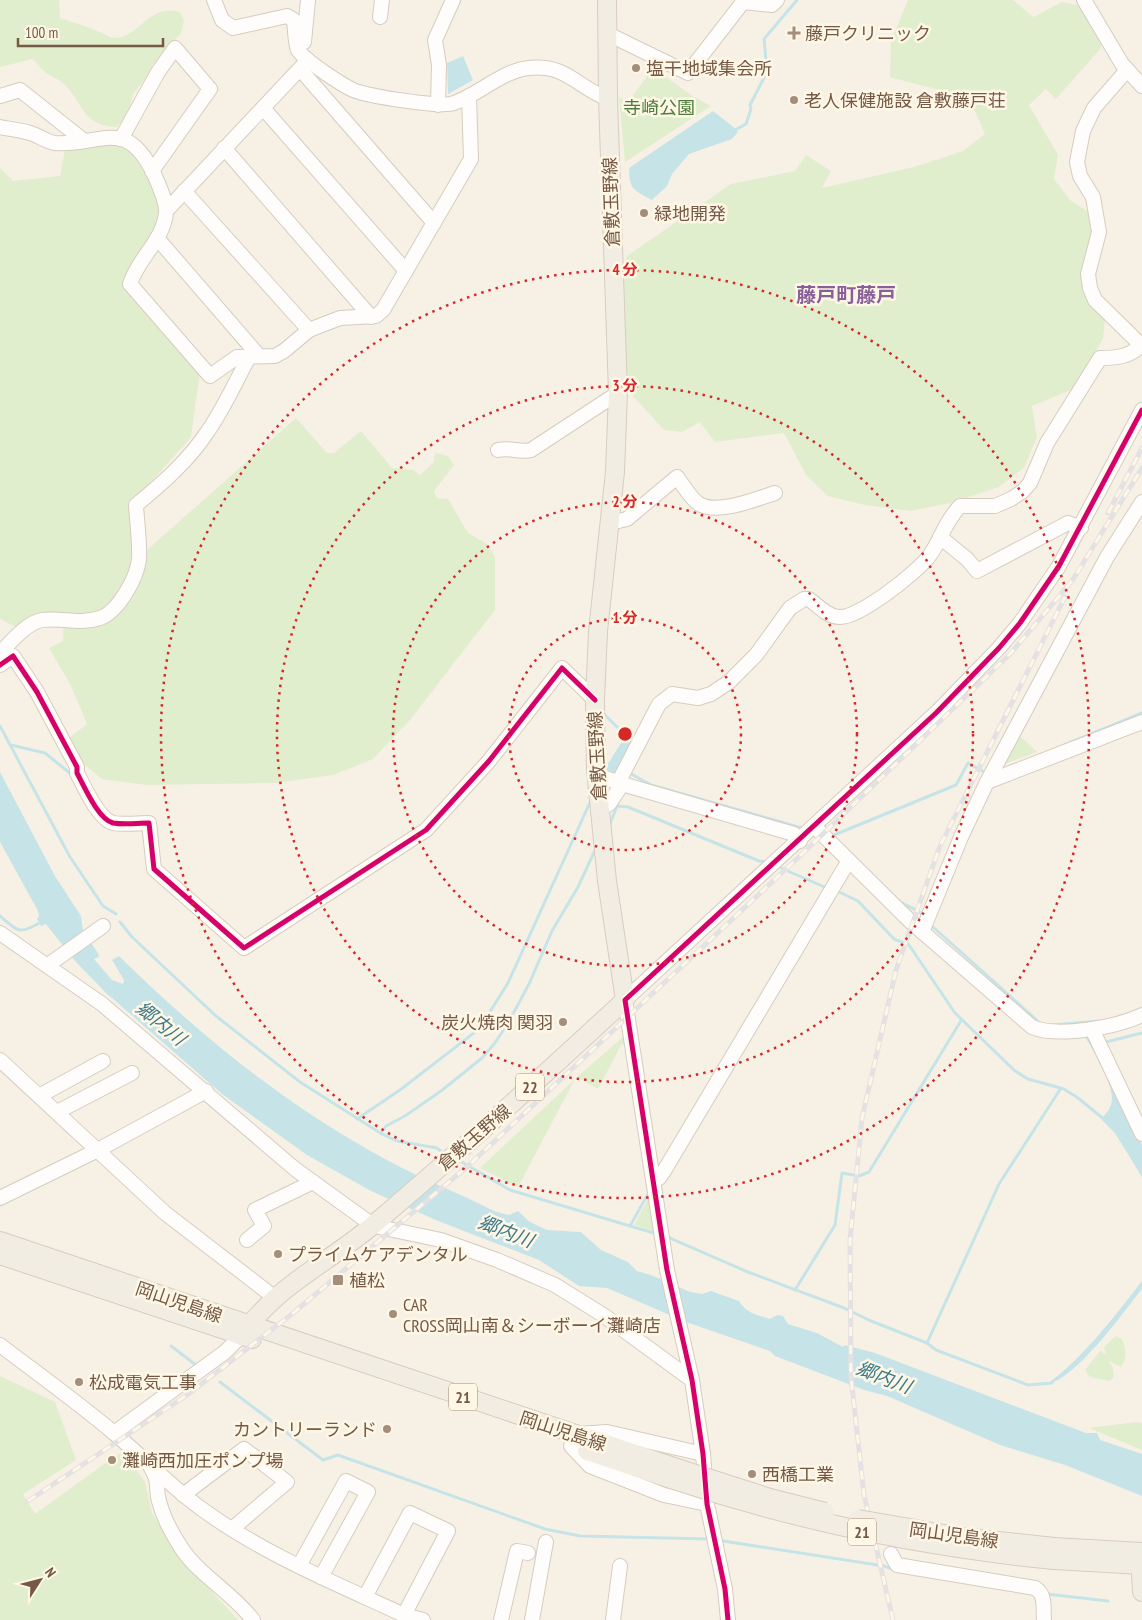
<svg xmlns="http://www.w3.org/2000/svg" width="1142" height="1620" font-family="'PT Sans Narrow','Noto Sans JP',sans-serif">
<rect width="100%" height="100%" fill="#f7f1e5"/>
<!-- green -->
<g fill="#e0eece">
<path d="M0 0H59L60 18C75 23 89 27 104 34 107 35 111 38 114 38 141 37 148 3 180 12L184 21 181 33 152 65 149 74 133 94 128 115 116 127C81 125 84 103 64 84 58 78 50 77 44 71 40 68 37 63 33 59L0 67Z"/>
<path d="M908 0H1013L1033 17 1062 2 1081 6 1100 38 1101 48 1056 99 1046 89 1029 105 1058 155 1054 179 1070 200 1090 213 1094 239 1083 277 1105 318 1103 339 1073 389 1032 406 1037 437 1024 468 999 487 950 503 911 511 865 505 828 496 806 475 784 433 715 442 700 422 682 432 664 430 626 388 622 273 627 256 731 184 795 171 806 155 831 171 822 188 914 167 963 151 985 134 970 100C944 89 916 85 890 77L891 41Z"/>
<path d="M653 68 694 97 711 106 625 162 619 97 628 102Z"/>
<path d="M99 141C106 143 116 143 122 146 148 161 166 202 157 230 151 248 135 267 125 283L200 372 191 437 129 507 147 550 296 418 327 453H334L361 431 392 468 413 470 420 475 434 462 435 453 448 456 454 465 434 491 437 498 448 499 468 533 487 544 495 557V610L410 720 373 759 333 775 275 783 147 785 102 779 80 761 69 738 87 724 70 684 49 648 63 641 64 616 16 627 0 619V168L13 181 60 176 65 150Z"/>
<path d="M1018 734 1037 752 1002 765Z"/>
<path d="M623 1037 624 1044 621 1045 598 1089 577 1077Z"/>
<path d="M575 1079 518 1187 480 1168Z"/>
<path d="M650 1195 657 1232 634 1225Z"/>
<path d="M1116 1336 1121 1338C1126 1347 1128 1358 1121 1367L1109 1361 1113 1368 1114 1377 1110 1381 1090 1377 1085 1370 1100 1351 1106 1355 1104 1347Z"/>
<path d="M0 1376 55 1402 76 1460 23 1494 35 1514 107 1462 110 1466 117 1461 115 1457 123 1451 145 1482 152 1513 179 1556 238 1620H0Z"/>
<path d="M1136 1422 1142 1423V1450L1089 1428Z"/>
</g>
<!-- water -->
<g fill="#c6e4e8">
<path d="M463 56 473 80 448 94 447 63Z"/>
<path d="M713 111 736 129 738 132 732 139 689 154 672 174 667 186 652 200C634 190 629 190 629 168Z"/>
<path d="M627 734 635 742 618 775 606 773 607 765Z"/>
<path d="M0 772 55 876 81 916 83 931 98 953 99 957 94 959 112 980 123 984 124 980 112 960 119 956C199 1035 288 1107 387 1160 422 1179 459 1193 494 1211L509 1215 518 1211 530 1222 547 1230 581 1232 601 1250 628 1262 637 1271 651 1275 690 1292 702 1294 711 1291 739 1301C746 1313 757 1315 770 1319L777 1315 783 1316 788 1324 817 1333 843 1347 845 1345 875 1353 1086 1433H1097L1100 1440 1142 1454V1496L1065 1465 1000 1445 887 1396 864 1390 775 1356 770 1351 686 1322 607 1288 579 1286 539 1260 438 1221 371 1191 307 1155 222 1094 105 992 75 961 46 924 41 926 37 919 39 916 38 911 0 842Z"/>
<path d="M1083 1033H1086L1095 1046 1142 1145V1177L1115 1133 1101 1119C1107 1113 1112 1107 1112 1098 1112 1081 1092 1049 1083 1033Z"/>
<path d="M1142 1281V1289C1121 1315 1078 1377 1046 1385 1084 1357 1113 1318 1142 1281Z"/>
</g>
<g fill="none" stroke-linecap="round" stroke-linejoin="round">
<!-- stream -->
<g stroke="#c6e4e8" stroke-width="3">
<path d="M454 13 460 0"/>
<path d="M735 130 746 124 751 109 750 105 767 72 764 39 797 0"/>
<path d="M605 715 628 738"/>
<path d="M0 726 70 857 103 906 116 914"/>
<path d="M11 745 45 753 71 774"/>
<path d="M1062 746 1142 713"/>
<path d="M628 772 651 785 802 828"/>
<path d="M618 806 628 807 759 861 767 862"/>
<path d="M609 827 617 806"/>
<path d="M837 841 834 835 956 785 968 763 986 773"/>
<path d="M781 868 829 889"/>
<path d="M835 890 858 901 894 939 909 945 955 1013 1015 1071 1028 1079 1064 1089 1078 1098 1105 1120"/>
<path d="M899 901C906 907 917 908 923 915"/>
<path d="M0 916C19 932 19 935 41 922"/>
<path d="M120 922 132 937 216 1016 300 1082 382 1134 397 1141 437 1148 443 1153"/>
<path d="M933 927 1041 1024"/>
<path d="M1052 1025 1100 1021"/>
<path d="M1102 1043 1142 1033"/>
<path d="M357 1119 400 1090 479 1029 508 983 592 798"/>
<path d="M381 1133 386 1126 405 1116 441 1091 482 1058 494 1044 507 1025 529 984 552 931 578 887 596 848"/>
<path d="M460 1161 510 1190 630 1226 648 1194"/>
<path d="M630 1226 654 1233"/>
<path d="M670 1238 748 1272 844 1308 871 1321 927 1343 936 1350 1028 1385 1052 1383"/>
<path d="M795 1290 835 1225 842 1173 859 1176 869 1172 962 1019"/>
<path d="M927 1343 999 1184 1061 1088"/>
<path d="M171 1346 196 1365"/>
<path d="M220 1382 323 1460 338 1455 545 1529 580 1536 709 1539"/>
<path d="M723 1541 884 1566 895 1570"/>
<path d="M1047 1594 1108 1601"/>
</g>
<!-- minor casing -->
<g stroke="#d6ccc1" stroke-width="16">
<g id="minor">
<path d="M214 0 222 20 233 28 287 16 294 20C295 28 295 42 298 50 304 60 342 85 353 90 367 96 441 108 454 103 480 94 501 71 529 68 566 64 577 87 608 99"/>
<path d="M1084 0 1122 64 1142 86"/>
<path d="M380 17 382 0"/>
<path d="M608 34 688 73 743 2 772 5 777 0"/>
<path d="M304 42 308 0"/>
<path d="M300 69 434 223"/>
<path d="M1127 70 1094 108 1083 131 1077 162 1080 176 1093 197 1099 232 1088 274 1090 288 1095 300 1141 345"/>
<path d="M0 96 20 90 83 140"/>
<path d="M438 105 439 65 435 40 453 0"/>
<path d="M263 108 406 271"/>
<path d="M0 127C10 129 20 130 30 133 38 135 46 142 55 143 103 146 126 115 155 176 159 186 167 202 166 213 163 241 138 258 130 284L210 376 237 357 275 356 284 351 309 330 340 318 376 316 383 310 471 159 469 96"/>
<path d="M121 139 158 72 175 48 210 89 152 171"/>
<path d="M224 148 371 317"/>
<path d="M184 191 309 330"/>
<path d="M166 211 308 60"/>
<path d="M157 238 259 356"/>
<path d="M498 450C510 447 520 453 531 450L618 393"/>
<path d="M610 523 627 519 677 477C683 485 691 499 699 504 718 515 756 499 775 493"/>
<path d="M940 537 967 559 977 571 1068 523 1081 528"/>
<path d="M0 653C11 642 26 623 42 620 60 617 79 625 100 618 118 612 137 578 139 559 140 542 137 523 136 505 163 483 189 460 208 431 224 408 236 381 249 357"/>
<path d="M0 665 13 656 37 692 77 767V773C84 786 98 819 113 823 124 825 138 823 149 823L154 869 244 948 426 830 489 761 562 668 595 700"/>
<path d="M596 770 602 777 629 786 794 834 800 841"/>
<path d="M619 781 659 704 672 694 698 698 711 694 729 682 756 655 790 608 804 599H809C817 605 828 617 839 617 858 619 918 572 930 555 942 538 944 523 960 506H995L1011 499 1023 491 1030 483 1047 443 1100 358C1117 358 1130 357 1142 344"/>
<path d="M987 782 1142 722"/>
<path d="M600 808 609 804 623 783"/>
<path d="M815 827 912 923 1032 1027C1058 1038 1117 1027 1142 1015"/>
<path d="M922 932 961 837 987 782 1107 557 1142 502"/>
<path d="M0 933 102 1004 295 1169 367 1221 379 1227 441 1240 497 1260 555 1285 603 1315 692 1380"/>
<path d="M48 965 103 926"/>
<path d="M1092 1029 1142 1134"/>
<path d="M0 1060 165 1213 274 1297"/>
<path d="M39 1096 103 1061"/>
<path d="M57 1112 132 1073"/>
<path d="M653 1179 659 1178 664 1171 848 862"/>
<path d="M0 1198 98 1150 206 1091"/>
<path d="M247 1240 264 1226 255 1210 313 1182"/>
<path d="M0 1345C38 1374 77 1402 114 1433 145 1459 173 1489 206 1512 266 1555 337 1584 404 1615L423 1620"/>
<path d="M114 1433 225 1352 241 1336"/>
<path d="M578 1434 607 1432 703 1454"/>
<path d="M571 1446 590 1466 664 1495 707 1504"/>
<path d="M151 1468C159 1481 156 1484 158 1497 162 1515 172 1534 182 1549 201 1577 233 1593 253 1620"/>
<path d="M183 1495 244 1449 287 1482 233 1528"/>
<path d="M891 1554 897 1565 1035 1588C1046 1594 1043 1608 1044 1620"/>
<path d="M299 1566 346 1481 368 1492 321 1577"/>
<path d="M365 1597 410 1513 448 1531 404 1615"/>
<path d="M501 1620 517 1551 528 1553"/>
<path d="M532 1620 546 1542"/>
<path d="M613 1620 620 1566"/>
<path d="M728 1620 725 1589 707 1504 703 1454 692 1380 667 1270 625 1000 936 713 999 648 1020 623 1059 566 1142 410"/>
</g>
</g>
<!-- major casing -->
<g stroke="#d6ccc2" stroke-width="20">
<g id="major">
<path d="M0 1241 677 1468"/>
<path d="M0 1255 252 1339"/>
<path d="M241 1336C278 1284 327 1264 373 1225 459 1152 542 1077 625 1000L607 881 596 770 595 700 598 631 615 472 618 393 608 99 607 0"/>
<path d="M587 1451 674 1480"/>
<path d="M1054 1547 1142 1552"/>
<path d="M1140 1555 1142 1592"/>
<path d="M1054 1560 1142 1565"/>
</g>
</g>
<!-- minor -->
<use href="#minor" stroke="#fefdfb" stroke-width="14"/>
<!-- major -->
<use href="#major" stroke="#f2ede2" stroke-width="18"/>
<!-- rail casing -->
<g stroke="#e4e1e3" stroke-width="5">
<g id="rail">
<path d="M1108 513 1142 448"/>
<path d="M28 1501 187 1395 292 1314 468 1166 801 855 1010 654 1072 581 1142 468"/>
<path d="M893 1620 864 1495 851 1377 850 1240 862 1118 896 970 940 846 1065 597"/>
</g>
</g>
<!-- rail -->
<use href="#rail" stroke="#fff7e6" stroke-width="3" stroke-dasharray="9" stroke-linecap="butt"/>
<!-- major-bridge casing -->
<g stroke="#d6ccc2" stroke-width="20" stroke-linecap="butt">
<g id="major-bridge">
<path d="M677 1468 770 1498 825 1512"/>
<path d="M674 1480C800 1522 922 1547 1054 1560"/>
<path d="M858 1519 961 1537 1054 1547"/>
</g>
</g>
<!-- major-bridge -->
<use href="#major-bridge" stroke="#f2ede2" stroke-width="18"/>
<!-- cycleway casing -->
<g stroke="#fff7e6" stroke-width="8">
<g id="cycleway">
<path d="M0 665 13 656 37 692 77 767V773C84 786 98 819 113 823 124 825 138 823 149 823L154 869 244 948 426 830 489 761 562 668 595 700"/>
<path d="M728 1620 725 1589 707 1504 703 1454 692 1380 667 1270 625 1000 936 713 999 648 1020 623 1059 566 1142 410"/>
</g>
</g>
<!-- cycleway -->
<use href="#cycleway" stroke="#d6006c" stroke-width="5"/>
</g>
<!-- distance rings -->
<g fill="none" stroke="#d62828" stroke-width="2.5" stroke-dasharray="2.5 5">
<circle cx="625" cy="734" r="116"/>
<circle cx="625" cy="734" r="232"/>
<circle cx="625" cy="734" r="348"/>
<circle cx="625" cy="734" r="464"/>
</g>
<!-- markers -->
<g fill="#a38e7c" stroke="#fff7e6" stroke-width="2">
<path d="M791.5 25.5h5v5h5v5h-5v5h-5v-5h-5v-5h5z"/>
<circle cx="636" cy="68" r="5"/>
<circle cx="794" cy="100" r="5"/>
<circle cx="644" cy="213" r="5"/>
<circle cx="563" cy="1022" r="5"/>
<circle cx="278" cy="1254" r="5"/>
<rect x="332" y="1274" width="12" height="12" rx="2.5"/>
<circle cx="393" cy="1314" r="5"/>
<circle cx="79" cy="1382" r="5"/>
<circle cx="387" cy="1429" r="5"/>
<circle cx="112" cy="1460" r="5"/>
<circle cx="752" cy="1474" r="5"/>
</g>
<g text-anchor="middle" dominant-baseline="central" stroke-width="5" stroke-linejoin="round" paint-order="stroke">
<!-- shield labels -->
<g fill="#fff7e6" stroke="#9f8875" stroke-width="1">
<rect x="516" y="1073.5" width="28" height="27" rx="4"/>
<rect x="449" y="1383.5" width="28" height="27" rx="4"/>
<rect x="848" y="1518.5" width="28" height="27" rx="4"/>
</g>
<g font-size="16" font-weight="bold" fill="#765944">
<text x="530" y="1087">22</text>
<text x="463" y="1397">21</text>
<text x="862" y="1532">21</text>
</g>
<!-- poi labels -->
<g font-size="18" fill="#765944" stroke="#fff7e6" text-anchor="start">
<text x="805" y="33">藤戸クリニック</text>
<text x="646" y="68">塩干地域集会所</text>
<text x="804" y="100">老人保健施設 倉敷藤戸荘</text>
<text x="654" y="213">緑地開発</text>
<text x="553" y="1022" text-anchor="end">炭火焼肉 関羽</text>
<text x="288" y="1254">プライムケアデンタル</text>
<text x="349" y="1280">植松</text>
<text x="403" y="1304">CAR<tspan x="403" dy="21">CROSS岡山南＆シーボーイ灘崎店</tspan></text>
<text x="89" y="1382">松成電気工事</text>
<text x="377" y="1429" text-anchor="end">カントリーランド</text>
<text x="122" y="1460">灘崎西加圧ポンプ場</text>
<text x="762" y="1474">西橋工業</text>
</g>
<!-- park labels -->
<g font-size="18" fill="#4c7d3b" stroke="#fff7e6">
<text x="659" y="107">寺崎公園</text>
</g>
<!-- street labels -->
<g font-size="18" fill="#765944" stroke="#fff7e6">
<text transform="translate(611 202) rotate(-92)">倉敷玉野線</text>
<text transform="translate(597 756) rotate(-93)">倉敷玉野線</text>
<text transform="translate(474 1137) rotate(-41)">倉敷玉野線</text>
<text transform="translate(179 1302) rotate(19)">岡山児島線</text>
<text transform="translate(563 1431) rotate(18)">岡山児島線</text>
<text transform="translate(954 1535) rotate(8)">岡山児島線</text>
</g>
<!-- water labels -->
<g font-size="19" font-style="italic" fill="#3c7a8b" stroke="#fff7e6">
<text transform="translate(161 1023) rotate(39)">郷内川</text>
<text transform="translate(506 1231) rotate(21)">郷内川</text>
<text transform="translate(884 1377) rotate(21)">郷内川</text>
</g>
<!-- quarter labels -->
<g font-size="20" font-weight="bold" fill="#895f9a" stroke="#fff7e6">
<text x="846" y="295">藤戸町藤戸</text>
</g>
</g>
<circle cx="625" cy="734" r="8" fill="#d62828" stroke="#fff7e6" stroke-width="2.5"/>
<g font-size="15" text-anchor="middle" font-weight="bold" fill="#d62828" stroke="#fff7e6" stroke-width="5" stroke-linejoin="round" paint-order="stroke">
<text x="625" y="275">4 分</text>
<text x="625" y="391">3 分</text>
<text x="625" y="507">2 分</text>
<text x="625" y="623">1 分</text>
</g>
<!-- north arrow -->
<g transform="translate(40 1580) rotate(54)" stroke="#fff7e6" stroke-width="4" paint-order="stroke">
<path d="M0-4L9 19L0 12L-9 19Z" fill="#765944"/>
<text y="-8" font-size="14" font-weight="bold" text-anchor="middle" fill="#765944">N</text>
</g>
<!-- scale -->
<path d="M18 38v8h145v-8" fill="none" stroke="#765944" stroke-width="2.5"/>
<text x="25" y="38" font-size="15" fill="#765944" stroke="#fff7e6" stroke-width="4" paint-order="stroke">100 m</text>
</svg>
